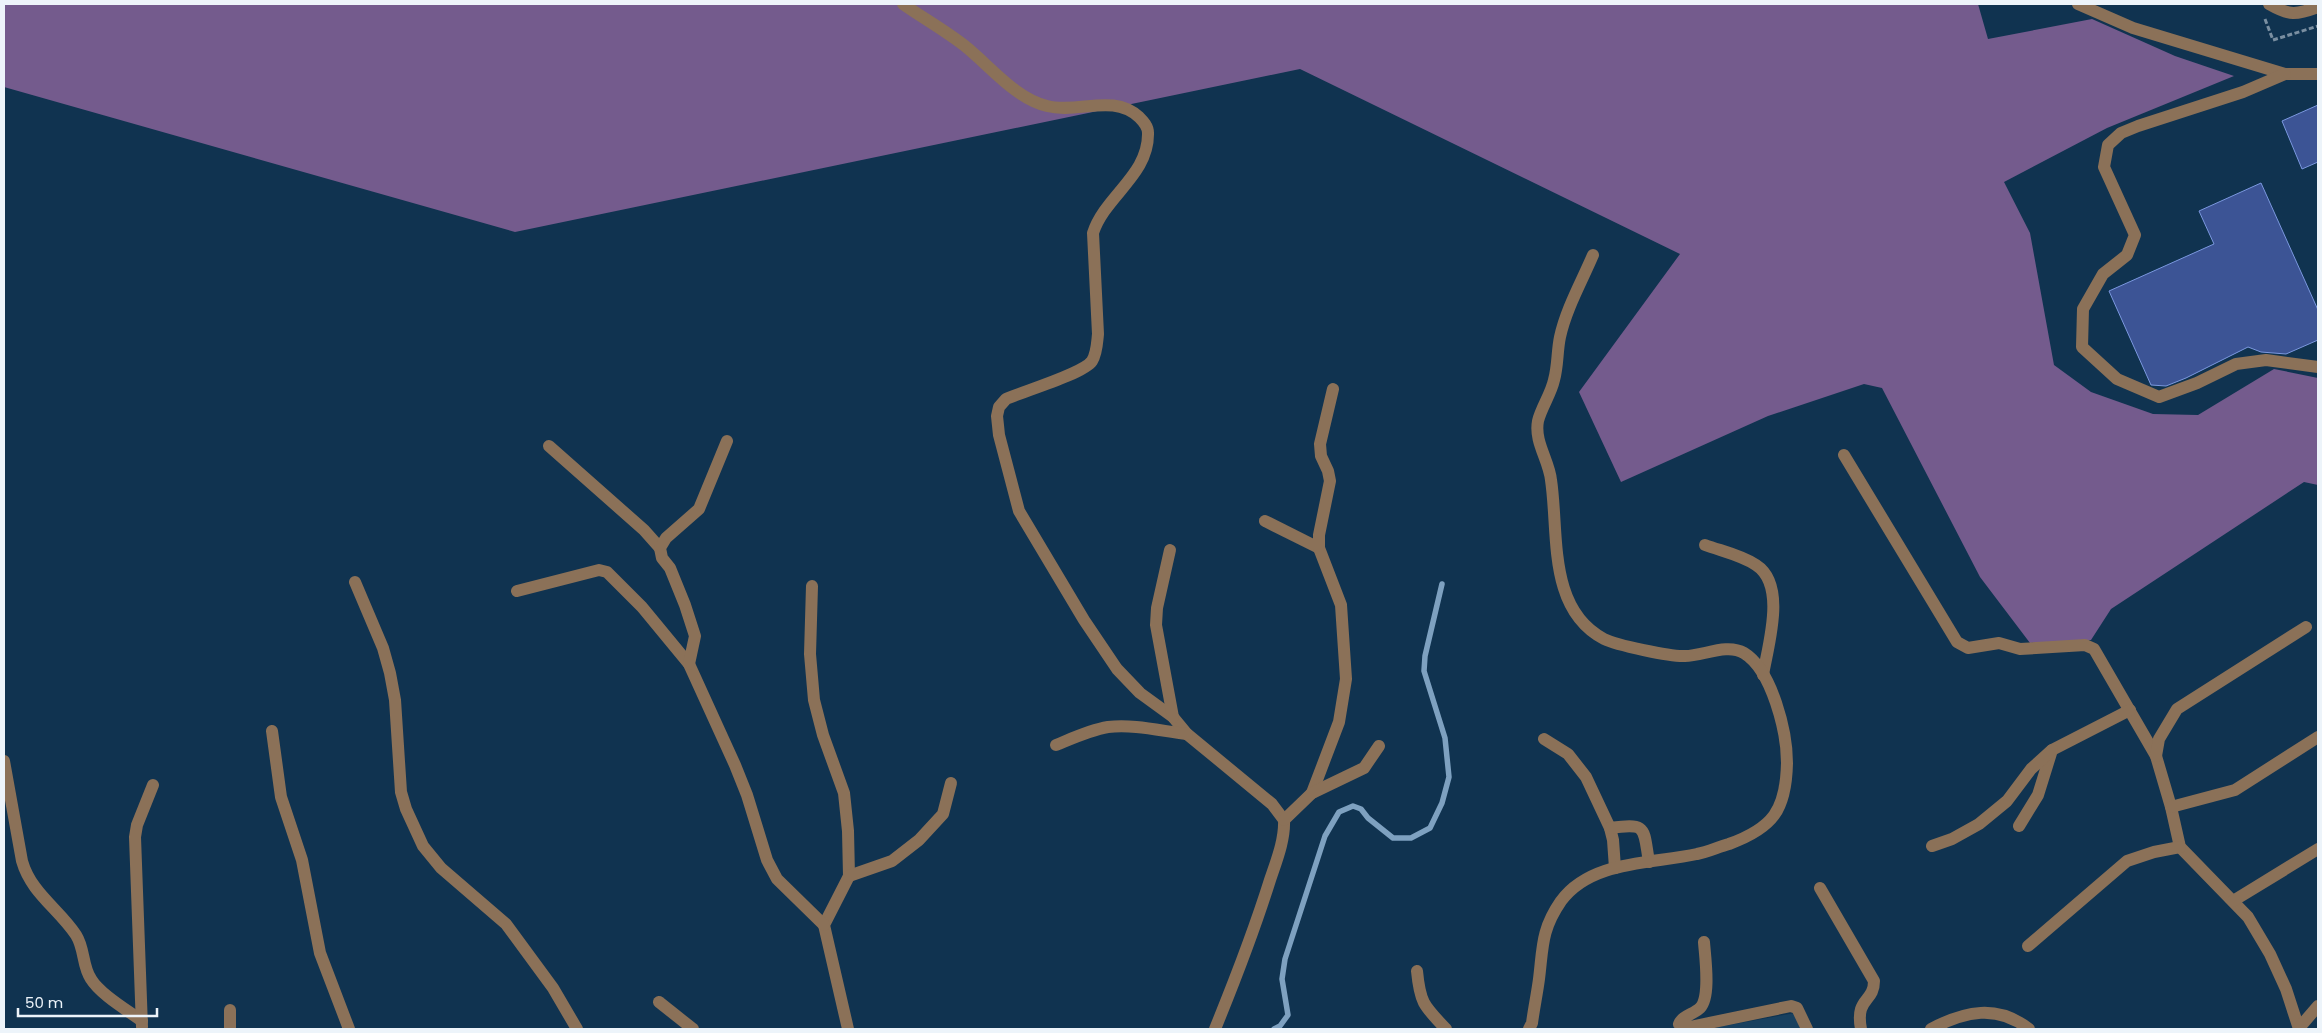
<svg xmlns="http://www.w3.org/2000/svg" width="2322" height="1033" font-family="Poppins,sans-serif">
<rect width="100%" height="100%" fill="#103350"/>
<!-- built -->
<path fill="#18405f" d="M1795 1013 1800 1029H1707Z"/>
<!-- forest -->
<path fill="#745b8d" d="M4 4H1978L1988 39 2092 19 2175 56 2234 76 2107 128 2004 182 2030 233 2054 365 2091 392 2153 414 2198 415 2274 369 2318 378V485L2304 482 2111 609 2091 640 2030 643 1980 577 1882 388 1864 384 1768 416 1621 482 1579 392 1680 254 1300 69 515 232 4 87Z"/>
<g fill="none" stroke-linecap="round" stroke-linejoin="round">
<!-- stream -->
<path stroke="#7ea1c0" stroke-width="5.5" d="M1274 1029 1280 1026 1288 1015 1282 979 1285 959 1325 836 1339 812 1353 806 1361 809 1368 818 1393 838H1411L1430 828 1442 803 1449 777 1445 738 1424 671 1425 656 1442 584"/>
</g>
<!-- building -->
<g fill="#3c5495" stroke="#7b98df">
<path d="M2318 105V162L2302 169 2282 121Z"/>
<path d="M2261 183 2318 310V340L2286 354 2261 352 2248 347 2186 378 2166 386 2151 385 2109 291 2214 244 2199 211Z"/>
</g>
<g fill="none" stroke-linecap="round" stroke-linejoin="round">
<!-- path -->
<path stroke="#7a8fa1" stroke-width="3" stroke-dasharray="5 2.5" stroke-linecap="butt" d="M2265 19 2273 40 2318 26"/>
<!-- minor -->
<g stroke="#8b7158" stroke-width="12">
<path d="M903 4C923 18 946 31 965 46 991 67 1015 98 1047 106 1078 114 1113 93 1139 117 1143 121 1148 126 1148 133 1149 175 1105 196 1093 233L1098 334C1097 343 1097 353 1092 361 1083 374 1024 391 1006 399L999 407 997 416 999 435 1019 511 1084 620 1117 669 1140 693 1173 717 1187 734 1272 804 1284 820C1285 840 1276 862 1270 880 1254 931 1235 980 1215 1029"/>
<path d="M2078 4 2133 28 2285 74H2318"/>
<path d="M2269 4C2290 16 2296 15 2318 7"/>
<path d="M2285 74 2243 92 2138 126 2121 133 2108 145 2104 167 2135 235 2127 255 2103 274 2083 309 2082 347 2117 379 2159 397 2197 383 2236 364 2266 360 2318 367"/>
<path d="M549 446 644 530 660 548"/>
<path d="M1844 455 1957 642 1968 648 1999 643 2020 649 2085 645 2094 649 2156 756 2171 807 2180 847 2248 917 2270 954 2286 989 2299 1029"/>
<path d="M1265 521 1319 548"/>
<path d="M1705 545C1721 551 1741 555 1756 565 1787 585 1768 645 1763 675"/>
<path d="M1170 550 1157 608 1156 625 1173 717"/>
<path d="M355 582 383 648 390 673 395 700 401 792 406 809 423 846 441 868 506 924 553 988 577 1029"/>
<path d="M812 586 810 654 814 700 823 735 844 793 848 831 849 876 824 925 848 1029"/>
<path d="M517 591 599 570 607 572 642 607 689 664 735 765 747 795 767 860 777 879 824 925"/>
<path d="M689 664 695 636 685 605 670 568 662 558 660 548 666 538 699 509 727 441"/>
<path d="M272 731 281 797 302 860 320 953 349 1029"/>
<path d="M1544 739 1568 754 1586 777 1610 828 1613 840 1615 868"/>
<path d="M1056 745C1073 738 1090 730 1108 727 1134 724 1161 731 1187 734"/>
<path d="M2156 756 2159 739 2177 709 2306 627"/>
<path d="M4 761 22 861C31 893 59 909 76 935 85 949 82 966 91 979 100 994 127 1010 142 1021"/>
<path d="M1312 793 1339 722 1346 679 1341 605 1319 548V535L1330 481 1328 471 1321 456 1320 444 1333 389"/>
<path d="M2171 807 2235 790 2318 737"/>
<path d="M1284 820 1312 793 1364 768 1379 746"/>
<path d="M2019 826 2038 795 2052 750 2130 710"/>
<path d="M1610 828C1648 823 1643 827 1649 862"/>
<path d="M1932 846 1952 839 1979 824 2007 801 2031 769 2052 750"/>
<path d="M849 876 892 861 919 840 943 814 951 783"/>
<path d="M1820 888 1874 981C1874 1003 1855 997 1861 1029"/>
<path d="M2233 901 2318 849"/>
<path d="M1704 942C1705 957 1711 997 1700 1008 1694 1014 1682 1016 1679 1024L1685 1028 1791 1006 1797 1008 1807 1029"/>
<path d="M2028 946 2127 861 2154 852 2180 847"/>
<path d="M1417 971C1420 1003 1424 1006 1446 1029"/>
<path d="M659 1002 693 1029"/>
<path d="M230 1010V1029"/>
<path d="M142 1027 135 837 137 825 153 785"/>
<path d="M2299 1028 2318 1006"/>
<path d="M1529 1029 1532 1023C1534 1008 1537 994 1539 979 1543 947 1541 930 1561 901 1591 860 1652 864 1697 854 1708 852 1718 847 1729 844 1773 828 1786 810 1787 763 1787 732 1772 670 1744 653 1727 643 1703 656 1685 656 1671 657 1616 645 1604 639 1547 609 1559 533 1551 480 1549 460 1534 442 1538 421 1541 408 1551 394 1554 380 1558 366 1557 351 1560 337 1566 309 1582 281 1593 255"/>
<path d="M1931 1029C1965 1011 1997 1004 2029 1029"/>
</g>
</g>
<!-- border -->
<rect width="2322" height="1033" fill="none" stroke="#edf4fa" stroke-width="10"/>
<!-- scale -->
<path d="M18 1008v8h139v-8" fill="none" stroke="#edf4fa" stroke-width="2.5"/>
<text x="25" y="1008" font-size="15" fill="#edf4fa" stroke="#103350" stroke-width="4" paint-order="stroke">50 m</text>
</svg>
